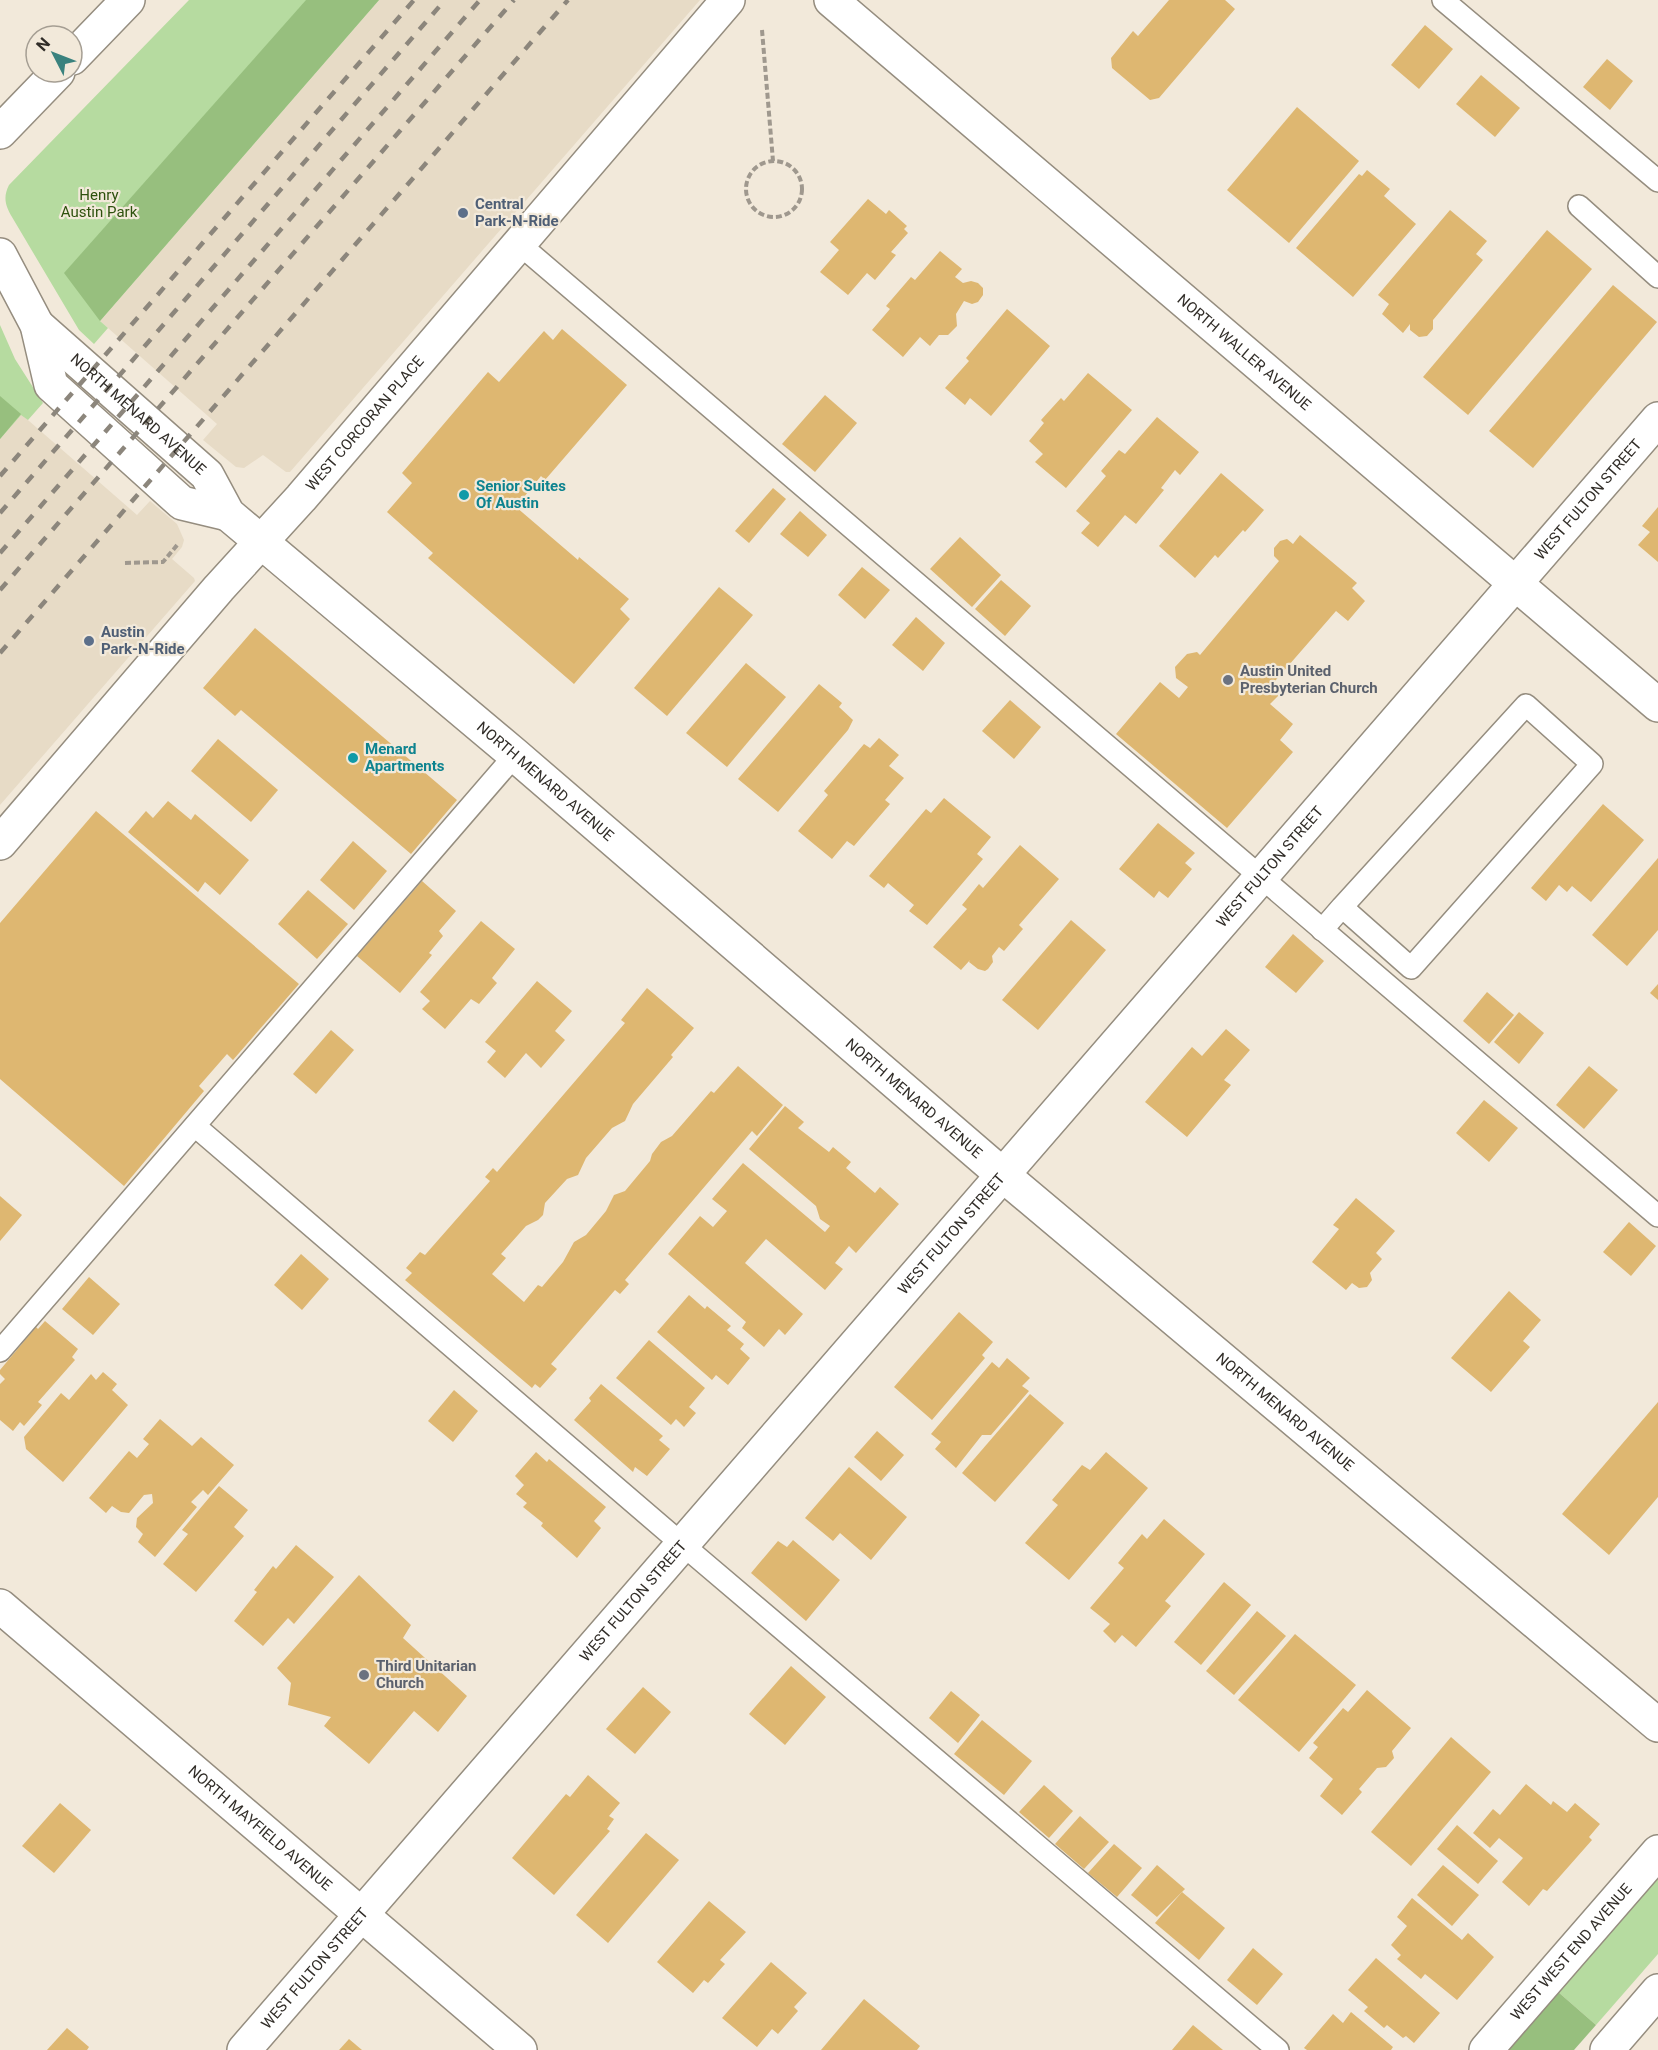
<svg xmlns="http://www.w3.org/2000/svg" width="1658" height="2050" font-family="Roboto,sans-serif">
<rect width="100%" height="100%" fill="#f2e9da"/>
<!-- built -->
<g fill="#e7dbc6">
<path d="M379 0H700L290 472H286L263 455 244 468 236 467 203 440 217 424 100 321Z"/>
<path d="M21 414 137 515 150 501 177 524 184 540 182 547 172 559 194 578 195 581 0 805V439Z"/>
</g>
<!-- green -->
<g fill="#b6dba0">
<path d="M189 0H379L100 321 108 328 94 344 79 330 12 217C5 205 3 197 9 185Z"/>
<path d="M0 325 15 359 43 403 28 420 21 415 0 439Z"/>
<path d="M1658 1875V1954L1596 2025 1557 1991Z"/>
</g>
<!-- forest -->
<g fill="#97bf7e">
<path d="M306 0H379L100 321 64 273Z"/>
<path d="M0 396 21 414 0 439Z"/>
<path d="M1557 1991 1596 2025 1574 2050H1506Z"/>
</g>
<!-- building -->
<g fill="#deb771">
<path d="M1169 0H1225L1235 9 1159 98 1150 100 1112 68 1111 58 1133 31 1138 36Z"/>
<path d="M1425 25 1453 49 1419 89 1391 65Z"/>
<path d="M1607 59 1633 81 1610 110 1583 87Z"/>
<path d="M1481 75 1520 108 1495 137 1456 104Z"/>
<path d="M1297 107 1359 161 1289 243 1227 190Z"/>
<path d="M1367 170 1390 189 1384 196 1416 224 1353 297 1296 248 1359 174 1362 176Z"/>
<path d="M868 199 886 214 889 210 907 226 904 229 908 233 891 252 896 255 875 280 867 273 848 295 820 272 839 250 830 242Z"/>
<path d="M1450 210 1487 241 1476 254 1483 260 1433 320V329L1427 336 1419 337 1410 330V324L1403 333 1382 314 1389 304 1378 295Z"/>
<path d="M1547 230 1592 269 1468 415 1423 377Z"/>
<path d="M940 251 962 269 955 277 963 283 971 281 978 283 983 288V295L978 302 972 304 964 301 956 314 957 326 948 335H939L930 346 920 337 903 357 872 330 890 309 886 306 911 277 915 280Z"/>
<path d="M1613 285 1657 322 1533 468 1489 431Z"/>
<path d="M1007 309 1050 346 991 416 970 398 965 405 945 388 969 361 966 358Z"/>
<path d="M562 329 627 385 545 480 541 476 516 507 578 560 579 557 629 599 620 609 630 619 574 684 428 558 433 553 387 512 412 483 402 473 488 372 499 382 544 331 553 340Z"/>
<path d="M1088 373 1132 410 1066 488 1035 462 1043 454 1029 441 1044 423 1041 420 1061 398 1064 401Z"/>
<path d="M825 395 857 423 815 472 782 444Z"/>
<path d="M1157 417 1199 452 1180 475 1175 470 1161 488 1164 490 1136 524 1125 515 1098 547 1081 533 1090 523 1076 511 1106 476 1101 471 1119 450 1125 454Z"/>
<path d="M1221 473 1264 510 1245 532 1243 530 1218 558 1215 555 1195 578 1159 546Z"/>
<path d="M773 488 786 499 749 543 735 531Z"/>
<path d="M1658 507V562L1638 545 1650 532 1642 526Z"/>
<path d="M800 511 827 535 808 557 780 534Z"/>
<path d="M1300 535 1357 583 1352 588 1365 601 1348 621 1336 611 1269 688 1279 695 1270 704 1293 724 1280 740 1293 752 1227 828 1116 734 1160 682 1179 698 1188 687 1176 678 1175 667 1187 654 1197 652 1200 655 1279 561 1274 556V548L1280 541 1287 539 1293 544Z"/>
<path d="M960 537 1001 575 972 607 930 569Z"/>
<path d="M862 567 890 590 865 619 838 595Z"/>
<path d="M1001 580 1031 606 1005 636 975 609Z"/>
<path d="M719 587 753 615 667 716 634 688Z"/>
<path d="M916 617 945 643 923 671 892 645Z"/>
<path d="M255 628 457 800 411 854 241 710 235 716 203 688Z"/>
<path d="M746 663 786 697 727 767 686 733Z"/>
<path d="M819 684 842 703 839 707 853 720 848 730 778 812 738 779Z"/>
<path d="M1010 700 1041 727 1014 759 982 731Z"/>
<path d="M879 738 899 755 889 766 904 778 885 800 890 804 854 846 847 841 832 859 798 831 828 795 824 791 864 744 870 748Z"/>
<path d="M218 739 278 790 251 822 191 771Z"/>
<path d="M944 798 991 837 977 854 983 859 927 925 909 911 914 905 888 883 884 888 869 876 926 809 931 813Z"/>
<path d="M168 801 191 820 195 814 249 860 220 895 205 882 198 892 128 832 146 811 153 818Z"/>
<path d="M1603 804 1644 840 1591 902 1572 886 1567 892 1559 885 1546 901 1531 888Z"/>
<path d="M96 811 299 984 233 1060 227 1054 199 1086 204 1091 124 1186 0 1079V923Z"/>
<path d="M1158 823 1195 853 1185 863 1192 869 1168 898 1159 891 1154 898 1119 869Z"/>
<path d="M353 841 387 871 354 910 320 880Z"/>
<path d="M1020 845 1059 879 1019 925 1023 929 1004 951 999 947 992 956 993 962 988 969 985 971 978 969 969 962 970 960 961 970 933 947 967 909 962 905 979 884 983 888Z"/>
<path d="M1658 858V930L1627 966 1592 935Z"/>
<path d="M422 881 456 911 439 931 443 936 429 953 432 955 400 993 357 956Z"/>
<path d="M308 890 348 924 317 959 278 924Z"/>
<path d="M1071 920 1106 950 1038 1030 1002 1000Z"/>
<path d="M481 921 515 949 492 978 497 983 479 1004 471 999 445 1029 422 1009 430 1001 420 992Z"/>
<path d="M1293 934 1324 961 1296 993 1265 967Z"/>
<path d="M537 981 572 1011 555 1031 565 1040 541 1068 526 1053 505 1078 487 1062 496 1051 485 1042Z"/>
<path d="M1658 984V1000L1650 993Z"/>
<path d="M647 988 694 1028 671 1055 673 1057 633 1104 625 1121 612 1128 586 1158 578 1175 567 1179 545 1203 543 1215 538 1220 526 1226 501 1254 506 1258 492 1274 524 1302 538 1285 542 1287 563 1262 574 1242 586 1235 606 1211 614 1195 625 1191 650 1161 652 1154 661 1142 672 1136 711 1091 714 1093 738 1066 783 1105 757 1136 752 1131 625 1280 629 1284 620 1294 615 1290 551 1364 557 1369 540 1388 535 1384 532 1388 405 1280 412 1273 406 1268 420 1252 425 1255 490 1181 485 1177 493 1168 497 1172 625 1023 621 1020Z"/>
<path d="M1487 992 1514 1015 1489 1044 1463 1021Z"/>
<path d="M1519 1012 1544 1033 1519 1064 1494 1042Z"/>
<path d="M1226 1029 1250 1050 1224 1080 1231 1085 1187 1137 1145 1102 1192 1047 1202 1056Z"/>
<path d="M331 1030 354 1050 316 1094 293 1074Z"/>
<path d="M1589 1066 1618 1090 1584 1129 1556 1105Z"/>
<path d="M1484 1100 1518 1128 1489 1162 1456 1133Z"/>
<path d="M785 1106 804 1122 798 1128 829 1152 833 1147 851 1162 846 1168 875 1193 880 1187 899 1204 856 1253 849 1246 835 1263 843 1269 825 1290 766 1239 745 1263 803 1314 785 1335 779 1329 764 1347 742 1328 746 1322 668 1254 700 1216 713 1227 727 1211 712 1199 743 1163 825 1232 830 1226 820 1219 816 1206 749 1149Z"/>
<path d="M0 1196 22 1215 0 1241Z"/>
<path d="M1356 1198 1395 1231 1376 1253 1382 1259 1370 1273 1372 1280 1367 1287 1359 1288 1352 1283 1346 1290 1312 1262 1339 1229 1333 1225Z"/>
<path d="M1629 1222 1656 1246 1631 1276 1603 1252Z"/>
<path d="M301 1254 329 1279 302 1310 274 1285Z"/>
<path d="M89 1277 120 1304 93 1335 62 1309Z"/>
<path d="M1509 1291 1541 1320 1523 1341 1530 1347 1491 1392 1451 1358Z"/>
<path d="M689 1295 705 1309 707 1306 731 1326 727 1330 744 1344 740 1349 750 1358 728 1385 716 1375 712 1380 657 1332Z"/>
<path d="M959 1312 993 1342 982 1355 985 1358 932 1420 894 1387Z"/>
<path d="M45 1321 78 1349 72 1357 75 1360 38 1402 42 1405 24 1426 20 1422 13 1431 0 1420V1384L5 1379 0 1374V1370L36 1327 38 1329Z"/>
<path d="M649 1340 705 1388 689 1407 696 1413 684 1427 676 1419 671 1425 616 1378Z"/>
<path d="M1007 1358 1030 1378 1022 1386 1029 1391 991 1435H982L956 1468 935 1449 941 1442 931 1434 992 1362 999 1368Z"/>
<path d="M103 1372 117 1384 112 1390 128 1405 63 1482 26 1449 24 1437 61 1393 69 1400 91 1374 96 1380Z"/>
<path d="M601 1384 663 1436 659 1440 670 1449 647 1476 635 1467 633 1472 574 1420 591 1401 589 1398Z"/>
<path d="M454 1390 478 1411 453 1442 428 1421Z"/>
<path d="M1030 1394 1064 1423 995 1502 962 1473Z"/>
<path d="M1658 1402V1497L1609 1555 1562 1514Z"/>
<path d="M160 1419 192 1446 201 1437 234 1465 208 1495 203 1490 191 1502 197 1507 155 1557 138 1542 143 1534 136 1527 137 1518 153 1503 152 1494 144 1495 129 1513 121 1512 112 1506 106 1513 89 1498 129 1451 137 1458 149 1444 143 1439Z"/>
<path d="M877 1431 904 1455 881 1481 854 1457Z"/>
<path d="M536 1452 547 1462 549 1459 606 1507 594 1521 601 1528 577 1558 541 1526 543 1523 523 1507 527 1503 516 1494 524 1485 515 1476Z"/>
<path d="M1106 1452 1148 1488 1069 1580 1025 1543 1058 1505 1052 1500 1082 1465 1090 1470Z"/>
<path d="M849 1467 907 1517 871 1560 840 1533 833 1541 805 1518Z"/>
<path d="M219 1486 248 1510 234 1527 244 1536 196 1592 163 1564 188 1534 182 1530Z"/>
<path d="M1164 1519 1205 1554 1165 1601 1171 1606 1136 1647 1122 1635 1115 1643 1103 1631 1110 1624 1090 1608 1124 1568 1118 1563 1142 1534 1147 1539Z"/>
<path d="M793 1540 840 1580 806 1621 751 1573 778 1541 787 1547Z"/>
<path d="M296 1545 334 1577 294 1624 288 1618 263 1646 234 1621 257 1592 254 1590 273 1566 276 1569Z"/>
<path d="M359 1575 411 1625 403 1638 467 1696 438 1732 414 1711 369 1764 324 1726 331 1717 288 1705 291 1683 277 1668Z"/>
<path d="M1224 1582 1251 1605 1201 1665 1174 1642Z"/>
<path d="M1257 1611 1286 1636 1234 1695 1206 1671Z"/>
<path d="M1295 1634 1356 1685 1299 1752 1238 1700Z"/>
<path d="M791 1666 826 1697 785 1745 749 1714Z"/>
<path d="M643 1687 671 1712 635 1754 606 1729Z"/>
<path d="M1367 1690 1411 1728 1392 1751 1394 1758 1386 1767 1377 1768 1359 1789 1362 1792 1342 1815 1320 1796 1333 1779 1309 1758 1318 1747 1313 1743 1343 1708 1348 1712Z"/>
<path d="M951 1691 980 1715 958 1743 929 1718Z"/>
<path d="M982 1720 1032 1761 1004 1795 954 1754Z"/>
<path d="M1451 1737 1491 1772 1411 1866 1371 1832Z"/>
<path d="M588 1775 620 1803 609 1816 614 1819 607 1829 610 1831 554 1895 512 1858 566 1794 570 1797Z"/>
<path d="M1526 1784 1551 1805 1553 1801 1567 1812 1575 1803 1600 1824 1589 1837 1592 1840 1547 1891 1543 1889 1529 1906 1502 1882 1523 1858 1499 1838 1490 1848 1473 1833 1493 1809 1500 1815Z"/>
<path d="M1044 1785 1073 1811 1049 1838 1019 1812Z"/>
<path d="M60 1803 91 1830 54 1873 22 1846Z"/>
<path d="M1080 1816 1109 1842 1084 1869 1055 1844Z"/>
<path d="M1457 1825 1498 1861 1478 1884 1437 1849Z"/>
<path d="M646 1833 679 1860 608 1943 576 1915Z"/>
<path d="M1114 1844 1142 1868 1117 1897 1088 1873Z"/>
<path d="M1157 1865 1185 1889 1157 1917 1131 1895Z"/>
<path d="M1443 1865 1479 1895 1452 1926 1417 1895Z"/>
<path d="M1182 1892 1225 1928 1199 1960 1155 1923Z"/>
<path d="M1412 1898 1462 1940 1468 1933 1494 1957 1457 2000 1425 1974 1421 1979 1397 1959 1401 1955 1391 1945 1407 1926 1397 1917Z"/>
<path d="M709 1901 746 1932 720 1960 725 1964 708 1983 704 1980 693 1993 657 1962Z"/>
<path d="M1253 1948 1283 1974 1257 2005 1227 1980Z"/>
<path d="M1376 1958 1440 2013 1414 2043 1406 2036 1403 2038 1387 2025 1384 2028 1364 2011 1368 2007 1348 1990Z"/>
<path d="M771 1962 807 1993 794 2007 798 2011 778 2034 772 2029 757 2047 722 2018Z"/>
<path d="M864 1999 920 2046 917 2050H821Z"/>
<path d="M1351 2012 1393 2047 1391 2050H1307L1304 2048 1333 2014 1343 2023Z"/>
<path d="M1193 2025 1223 2050H1172Z"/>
<path d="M67 2028 89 2047 87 2050H47Z"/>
<path d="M349 2039 362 2050H339Z"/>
</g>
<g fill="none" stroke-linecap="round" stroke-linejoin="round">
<!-- lane casing -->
<g stroke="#958d7f" stroke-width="24">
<g id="lane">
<path d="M1443 0 1658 181"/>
<path d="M1579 206 1658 277"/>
<path d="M518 243 1658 1216"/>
<path d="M1322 930 1342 907 1526 705 1592 764 1411 968 1342 907"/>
<path d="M195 1126 683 1545 1278 2050"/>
<path d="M0 1351 515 755"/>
</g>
</g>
<!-- street casing -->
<g stroke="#958d7f" stroke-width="36">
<g id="street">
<path id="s1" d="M831 0 1658 705"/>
<path d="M0 255 37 325 51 385 182 503 228 514"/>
<path id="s2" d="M37 325 207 475 228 514 515 755 1004 1176 1658 1725"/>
<path id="s3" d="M0 1606 520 2050"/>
<path id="s4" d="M244 2050 1658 419"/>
<path id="s5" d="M1486 2050 1658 1852"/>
<path d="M1607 2050 1658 1991"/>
</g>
</g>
<!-- secondary casing -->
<g stroke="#958d7f" stroke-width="36">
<g id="secondary">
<path d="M72 58 128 0"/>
<path d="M0 132 58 72"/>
<path id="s6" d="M0 843 219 588 301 498 728 0"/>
</g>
</g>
<!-- path -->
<g stroke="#9f988e" stroke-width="4" stroke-dasharray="6 3" stroke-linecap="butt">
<path d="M762 30 773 161"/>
<circle cx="774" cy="189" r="28"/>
<path d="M125 563 163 562 178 544"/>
</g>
<!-- lane -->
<use href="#lane" stroke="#fff" stroke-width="21"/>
<!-- street -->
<use href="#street" stroke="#fff" stroke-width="33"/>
<!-- secondary -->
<use href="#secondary" stroke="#fff" stroke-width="33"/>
<!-- rail -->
<g stroke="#8c867c" stroke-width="4.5" stroke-dasharray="10 10" stroke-linecap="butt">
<path d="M0 476 414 0"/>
<path d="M0 513 445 0"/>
<path d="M0 553 480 0"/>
<path d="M0 590 514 0"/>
<path d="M0 653 568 0"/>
</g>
</g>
<!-- markers -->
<g fill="#5c6f8a" stroke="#f2e9da" stroke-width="2">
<circle cx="463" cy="213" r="6"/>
<circle cx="89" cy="641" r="6"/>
</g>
<g fill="#0f9aa8" stroke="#f2e9da" stroke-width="2">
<circle cx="464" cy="495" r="6"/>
<circle cx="353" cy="758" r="6"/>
</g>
<g fill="#6b7280" stroke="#f2e9da" stroke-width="2">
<circle cx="1228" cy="680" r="6"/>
<circle cx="364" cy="1675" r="6"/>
</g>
<g text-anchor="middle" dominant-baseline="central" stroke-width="4.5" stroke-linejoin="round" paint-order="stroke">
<!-- park labels -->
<g font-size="15" fill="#2d510d" stroke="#f2e9da">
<text x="99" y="195">Henry<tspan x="99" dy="17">Austin Park</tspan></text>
</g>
<!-- service labels -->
<g font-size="15" font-weight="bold" fill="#4e5e75" stroke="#f2e9da" text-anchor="start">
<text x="475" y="204">Central<tspan x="475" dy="17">Park-N-Ride</tspan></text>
<text x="101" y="632">Austin<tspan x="101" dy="17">Park-N-Ride</tspan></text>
</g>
<!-- street labels -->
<g font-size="15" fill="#312d28" stroke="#f2e9da">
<text stroke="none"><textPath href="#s1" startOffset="543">NORTH WALLER AVENUE</textPath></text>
<text stroke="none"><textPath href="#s2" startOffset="135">NORTH MENARD AVENUE</textPath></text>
<text stroke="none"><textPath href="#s6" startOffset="556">WEST CORCORAN PLACE</textPath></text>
<text stroke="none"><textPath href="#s4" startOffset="2052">WEST FULTON STREET</textPath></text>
<text stroke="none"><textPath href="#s2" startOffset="686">NORTH MENARD AVENUE</textPath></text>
<text stroke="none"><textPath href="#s4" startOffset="1566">WEST FULTON STREET</textPath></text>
<text stroke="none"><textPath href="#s2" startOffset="1172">NORTH MENARD AVENUE</textPath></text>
<text stroke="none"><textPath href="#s4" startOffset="1080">WEST FULTON STREET</textPath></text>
<text stroke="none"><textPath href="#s2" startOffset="1658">NORTH MENARD AVENUE</textPath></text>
<text stroke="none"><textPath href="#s4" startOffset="594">WEST FULTON STREET</textPath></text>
<text stroke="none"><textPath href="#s3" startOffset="342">NORTH MAYFIELD AVENUE</textPath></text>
<text stroke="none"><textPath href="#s5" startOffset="130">WEST WEST END AVENUE</textPath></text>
<text stroke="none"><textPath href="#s4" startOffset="108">WEST FULTON STREET</textPath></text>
</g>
<!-- culture labels -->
<g font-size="15" font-weight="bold" fill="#0d838f" stroke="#f2e9da" text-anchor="start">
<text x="476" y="486">Senior Suites<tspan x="476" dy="17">Of Austin</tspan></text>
<text x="365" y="749">Menard<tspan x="365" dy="17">Apartments</tspan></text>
</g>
<!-- worship labels -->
<g font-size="15" font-weight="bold" fill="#5b616d" stroke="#f2e9da" text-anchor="start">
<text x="1240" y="671">Austin United<tspan x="1240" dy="17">Presbyterian Church</tspan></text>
<text x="376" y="1666">Third Unitarian<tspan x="376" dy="17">Church</tspan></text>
</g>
</g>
<!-- north arrow -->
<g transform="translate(54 54) rotate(312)"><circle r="28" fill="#f2e9da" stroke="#a59e93" stroke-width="1.5"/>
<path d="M0-4.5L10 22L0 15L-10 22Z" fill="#3a827e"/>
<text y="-9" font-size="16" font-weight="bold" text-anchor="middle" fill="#312d28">N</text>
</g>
</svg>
